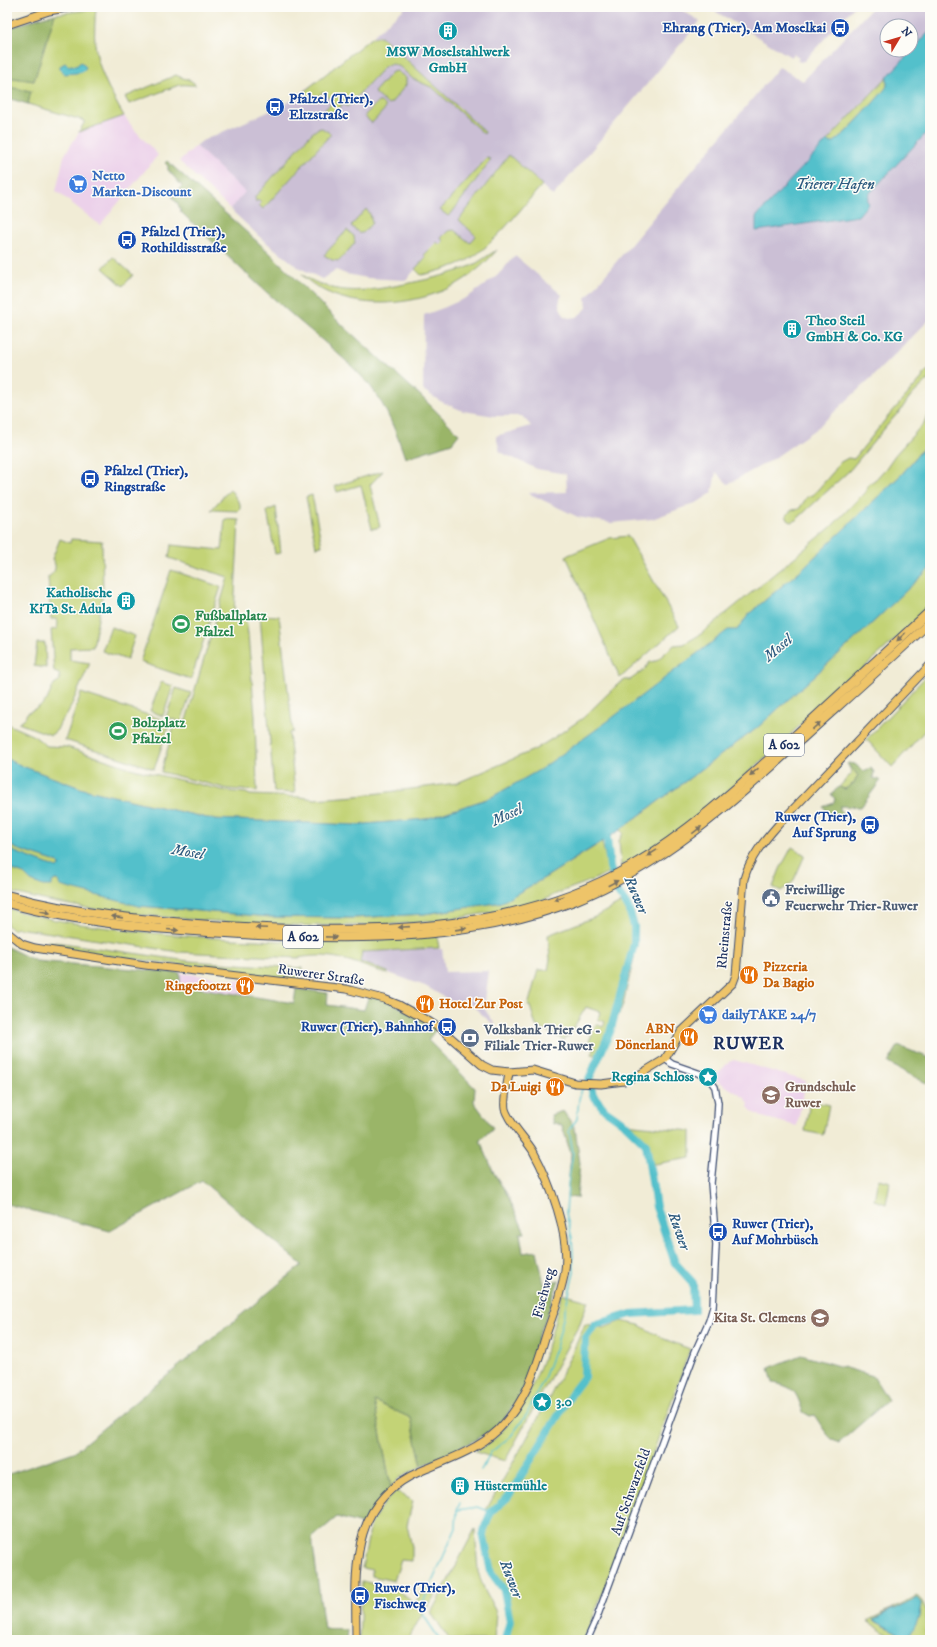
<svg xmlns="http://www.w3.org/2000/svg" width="937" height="1647" font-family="'IM FELL DW Pica',serif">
<rect width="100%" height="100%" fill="#fdfcf7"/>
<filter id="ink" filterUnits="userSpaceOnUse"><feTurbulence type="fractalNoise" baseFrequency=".025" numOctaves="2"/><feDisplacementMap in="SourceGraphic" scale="8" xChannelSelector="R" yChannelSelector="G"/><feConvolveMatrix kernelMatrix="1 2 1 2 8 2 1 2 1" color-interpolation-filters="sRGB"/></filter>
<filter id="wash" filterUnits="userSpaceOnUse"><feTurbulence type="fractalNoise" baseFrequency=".012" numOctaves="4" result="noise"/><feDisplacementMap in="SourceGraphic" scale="16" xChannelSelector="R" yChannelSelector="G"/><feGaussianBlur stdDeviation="0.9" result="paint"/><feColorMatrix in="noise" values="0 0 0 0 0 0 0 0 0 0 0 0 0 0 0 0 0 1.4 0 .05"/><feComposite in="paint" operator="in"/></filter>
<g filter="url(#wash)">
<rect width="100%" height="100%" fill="#f1ecd6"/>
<!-- built -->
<g fill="#ecd1ea">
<path d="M124 116 134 129 158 155 100 225 56 191 64 156 79 132Z"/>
<path d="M196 146 246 192 230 209 179 161Z"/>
<path d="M180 973 247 981 246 995 180 985Z"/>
<path d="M734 1060 806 1081 797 1126 762 1117 754 1113 748 1107 749 1104 745 1098 713 1078 729 1062Z"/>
</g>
<!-- industrial -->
<g fill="#cbbfd5" fill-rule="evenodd">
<path d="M406 7H676L700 21 553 196 509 155 460 220 476 236 470 243 454 230 440 245 437 242 425 255 426 257 407 279 404 280 367 278 346 274 336 270 322 279 298 267 262 239 230 209 245 192 196 146 202 141 286 104 351 55Z"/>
<path d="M708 7H854L804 61 800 62 797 60 799 57 794 54 791 57Z"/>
<path d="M873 7H930V31L887 77V88L827 142 756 217 867 201 869 194 930 129V319L871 378 817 428 773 459 728 484 716 472 712 493 698 502 652 519 611 523 578 517 528 493 567 492 566 474 537 469 500 452 496 436 531 426 522 416H495L463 411 440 401 423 390 424 315 443 308 468 297 497 276 515 256 562 295 560 299 559 305 564 316 569 318 577 317 587 308 586 298 779 67 803 81ZM887 26H911V50H887Z"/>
<path d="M362 945 442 949 445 972 489 971 484 1008 498 1029 465 999 460 1006 425 986 358 962Z"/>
</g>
<!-- green -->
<g fill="#c3d376" stroke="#6f816a" fill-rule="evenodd">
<path d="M96 9C95 20 94 32 95 43 97 69 111 94 124 116L79 132 85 121 28 104 31 91 7 87V77L34 81 55 14Z"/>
<path d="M381 36 485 132 484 134 433 88 413 79 400 67 393 64 385 66 347 107 343 103 337 111 326 114 323 112 333 101 323 92 315 99 309 101C305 97 305 93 307 89L371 38Z"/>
<path d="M397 71 406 78V85L391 103 387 104 374 92 392 72Z"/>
<path d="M176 75C183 79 191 79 196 85 192 86 186 84 179 85L129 104 125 97Z"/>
<path d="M887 77V88C877 98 841 140 832 143L827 141Z"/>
<path d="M378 102H381L385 106V109L372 123 366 118 365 115Z"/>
<path d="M322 128 331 134 263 209 259 205 261 203 258 200 256 202 255 197 310 135 317 129Z"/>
<path d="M509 155 542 185C522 207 493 246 468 260 453 267 437 272 421 275L415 269 426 257 424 255 437 242 440 245 443 241 441 238 448 231 454 230 470 243 476 236 459 220Z"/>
<path d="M487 158 490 159V161L451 214 448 216 440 210Z"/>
<path d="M366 209 370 214 372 223 363 233H359L351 226Z"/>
<path d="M347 230 354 236 355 243 339 261 332 260 324 255Z"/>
<path d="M497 250C484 265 470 277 453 286 408 309 338 312 301 274 337 298 370 291 410 283 430 279 452 274 471 266 480 262 488 255 497 250Z"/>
<path d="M113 257 133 275 123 286 103 268Z"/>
<path d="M930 369V378L909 398 899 413 895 416 850 470 796 520 791 522 788 520 786 515 792 510 799 509 807 497 813 495 834 471 839 463 848 458 854 459 885 420 922 378 923 374Z"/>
<path d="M930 412V440L902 474 801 570 750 613 737 630 542 769 490 798 426 819 354 825 211 819 83 789 22 766 7 759V724L34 736 47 746 67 747 137 770 227 791 246 793 250 795 300 797 315 799 357 796 457 783 534 750 555 737 583 718 617 685 625 680H630L644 670 650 662 656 661 674 645 684 644 701 634 830 528 865 492 869 484 876 479 886 468 895 455 924 423 928 413Z"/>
<path d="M383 471 370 485 380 527 372 529 361 485 337 492 335 486Z"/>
<path d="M230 489 240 504V509L238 511 211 510Z"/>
<path d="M312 495 322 546 316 547 306 497Z"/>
<path d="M276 507 281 553 275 554 267 511Z"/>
<path d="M225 519 239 520 234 613 237 619 241 618 247 624 255 716 257 791 228 789 161 772 175 723 182 725 186 720 228 577 169 558 171 545 222 550Z"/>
<path d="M628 536 679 626 620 678 566 556 610 538Z"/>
<path d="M60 539 70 543 71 539 102 541 103 591 93 647 70 648V660L90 663 68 713 61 721 57 730 51 735 18 723 25 718 27 713 40 706 47 700 54 684 60 680 59 674 54 672 51 630 57 629 58 623 56 619H51L48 577C55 573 58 566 52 559Z"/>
<path d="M930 568V607C883 651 834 695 786 738 735 785 683 835 621 866L619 841 623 833 620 830 757 728 866 629Z"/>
<path d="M171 570 221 587 191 679 140 662Z"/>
<path d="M260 615 279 616 293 732 289 733 295 793 274 792Z"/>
<path d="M111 627 135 636 127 660 102 651Z"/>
<path d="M37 643H45L46 668 34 666Z"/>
<path d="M930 672V725L892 767 868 741 866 740Z"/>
<path d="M161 682 173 686 163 716 150 711Z"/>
<path d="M176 688 191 693 181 722 166 717Z"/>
<path d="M81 693 170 722 154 769 65 740Z"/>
<path d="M848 765 858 775 855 780 854 783 845 789 839 787 852 773Z"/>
<path d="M602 842 609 872C593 881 578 885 561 892 555 894 550 897 544 900 524 908 502 910 481 914 393 930 303 927 214 921 144 916 75 910 7 891V868L24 874 31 881 52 882 55 880H58L139 906 271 917 353 918 424 914 502 902 546 877Z"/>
<path d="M7 844 17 849 57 862 60 865 57 868 7 849Z"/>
<path d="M792 847 805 855 793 882 781 891 773 887 780 869Z"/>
<path d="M626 900 633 912 636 926 634 958 623 1004 601 1058 592 1054 595 1047 588 1044 596 1024 603 1027 605 1022 598 1019 600 1012 586 1007 568 1037 566 1036 564 1040 536 1026 530 1006H528L538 970H548L550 959 548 935 595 917Z"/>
<path d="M7 908C49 921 92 926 135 931 235 942 337 945 437 936L439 948 362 952 360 962 388 972V974C354 964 336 951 298 958L179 952 38 931 17 928 12 930 7 925Z"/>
<path d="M48 941 188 961 302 968 300 981 46 947Z"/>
<path d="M810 1101 829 1105 823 1135 805 1131Z"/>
<path d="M625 1124 691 1131V1158L648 1165 646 1144Z"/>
<path d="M878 1179 890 1182 886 1204 874 1200Z"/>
<path d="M562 1294 588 1301 580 1323 505 1461 475 1452C481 1448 488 1445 493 1440 535 1403 548 1345 562 1294Z"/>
<path d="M621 1321 639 1325 664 1339 690 1349 613 1566 584 1640H505L510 1621 504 1590 491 1572 483 1532 491 1512 486 1510C520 1449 558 1388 585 1324L604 1328Z"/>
<path d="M374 1401 411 1418 422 1466 399 1478 391 1487Z"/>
<path d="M396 1491 413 1501 407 1525 412 1547V1561L401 1560 394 1581 372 1576V1570L362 1568 371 1524 383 1504Z"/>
<path d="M475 1529 478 1572 485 1591 496 1612 494 1640H450L431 1613Z"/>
<path d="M362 1581 397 1590 415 1604 425 1585 438 1591 421 1616 408 1640H359Z"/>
<path d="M917 1596C928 1605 926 1616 927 1630L925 1631 929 1640H897L867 1621ZM921 1603 919 1617 910 1634 904 1636 873 1620 893 1609Z"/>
</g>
<!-- forest -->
<g fill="#9ab567" stroke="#5a7262">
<path d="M55 14 34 81 7 77V29L39 18Z"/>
<path d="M7 87 31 91 28 104 7 98Z"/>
<path d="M167 161 271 254 340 323 421 396 459 434 452 443 405 458C397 434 387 408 371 387 349 360 316 336 290 313 253 281 217 246 181 212L178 204 172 197 182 186 168 170V166L165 163Z"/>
<path d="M848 763 855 764 863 771 871 768 874 772 873 778 881 780 861 807 840 806V809L846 816 842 820 834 813 829 814 823 807 833 803 835 799 831 794 839 787 845 789 854 783 855 780 858 775 847 764Z"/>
<path d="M7 947 36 961 180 973V985L294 1003 296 989 328 993 327 1005 364 1010 369 995 384 998 437 1028 428 1040 475 1088 474 1102 493 1128 480 1140 494 1173 508 1196 525 1233H520L523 1253 537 1251 544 1284 559 1280 544 1323 537 1338 536 1356 531 1373 519 1398 506 1416 492 1429 477 1439 422 1466 411 1418 374 1401 391 1488 365 1525 337 1517 312 1538 324 1629 347 1630 346 1640H7V1472L9 1474 74 1452 302 1265 202 1181 110 1231 7 1204Z"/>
<path d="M898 1046 930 1058V1085L888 1063Z"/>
<path d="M563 1111 575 1128 580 1163 577 1198 567 1197 571 1154 562 1126 556 1123 553 1124 551 1115Z"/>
<path d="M801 1355 873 1376 888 1400 839 1443C828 1440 821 1424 814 1415L810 1416 803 1412C796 1392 795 1387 773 1383L769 1368Z"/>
</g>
<!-- water -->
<g fill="#53c0cb" stroke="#377894">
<path d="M930 31V129L869 194 867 201 869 203 858 216 756 231V217L827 141 832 143C840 141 878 98 885 89 888 86 887 81 887 77Z"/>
<path d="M81 62 86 67 84 71C78 74 71 73 65 74L60 70V66L65 63 69 66 71 65 76 66Z"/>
<path d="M930 440V568L866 629 757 728 617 832 546 877 502 902 424 914 353 918 271 917 139 906 60 886 58 880H55L52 882V886H43L31 881 24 874 7 868V849L57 868 60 865 57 862 17 849 7 844V759L22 766 83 789 211 819 354 825 426 819 490 798 541 769 608 721 728 630H737L750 613 801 570 902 474Z"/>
<path d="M917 1598 921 1603C920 1615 917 1628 907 1636H904L873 1620Z"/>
</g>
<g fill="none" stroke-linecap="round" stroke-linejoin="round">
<!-- stream -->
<g stroke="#53c0cb" stroke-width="1.5">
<path d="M481 1470 491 1452 511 1436 527 1414 543 1381 557 1344 574 1272 572 1238 566 1213 568 1184 573 1153 569 1130 577 1119 579 1099 583 1086"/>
<path d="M457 1510 478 1507 491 1512"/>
<path d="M440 1640 424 1616 421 1607 456 1528 457 1510 460 1503"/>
</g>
<!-- river -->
<path stroke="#53c0cb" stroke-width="8" d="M505 1640 510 1621 504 1590 491 1572 483 1532 491 1512 508 1497 574 1390 584 1377 585 1339 595 1325 631 1314 694 1310 693 1283 675 1263 656 1207 646 1144 625 1124 605 1110 593 1095 589 1079 610 1032 634 944V926L628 907 617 891 610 867 606 829"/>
</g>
</g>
<g filter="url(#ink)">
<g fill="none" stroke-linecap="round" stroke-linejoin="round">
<!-- minor casing -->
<g stroke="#3b4b70" stroke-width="8">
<path id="minor" d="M587 1640 596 1620 695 1352 709 1321 713 1307 716 1245 711 1183 717 1121 718 1103 715 1087 710 1080 698 1073 672 1064 665 1059"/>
</g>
<!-- major casing -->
<g stroke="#3b4b70" stroke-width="9">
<g id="major">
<path d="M7 25 49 11 72 7"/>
<path d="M7 932 22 944 35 948 145 965 346 989 384 999 399 1005 430 1022 441 1029 482 1065 492 1070 509 1072 533 1070 575 1083 601 1084 624 1081 637 1076 665 1059 681 1032 733 983 736 975 744 879C750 857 764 841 778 825L930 665"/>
<path d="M356 1640C356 1573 347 1502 421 1471 447 1460 477 1450 498 1430 524 1404 535 1373 545 1338 549 1325 554 1313 558 1300 560 1290 564 1280 565 1270 570 1235 550 1182 533 1151 525 1138 509 1123 505 1109 503 1098 508 1083 509 1072"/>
</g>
</g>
<!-- highway casing -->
<g stroke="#3b4b70" stroke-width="10">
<g id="highway">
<path d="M7 895C79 915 153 921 227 926 362 934 510 936 631 866 689 832 739 786 789 741 836 698 883 654 930 611"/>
<path d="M7 903C89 926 173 930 258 935 363 940 474 940 574 901 664 866 734 801 804 737 846 699 889 661 930 622"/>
</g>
</g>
<!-- minor -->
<use href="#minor" stroke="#fff" stroke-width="5.5"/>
<!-- major -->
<use href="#major" stroke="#eec469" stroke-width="7"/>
<!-- highway -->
<use href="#highway" stroke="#eec469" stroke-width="8"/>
</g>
<!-- one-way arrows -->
<defs><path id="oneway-solid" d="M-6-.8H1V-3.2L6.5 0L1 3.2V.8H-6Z"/></defs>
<g fill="#7a7263">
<use href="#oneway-solid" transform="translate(901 637) rotate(137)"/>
<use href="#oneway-solid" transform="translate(816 726) rotate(-42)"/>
<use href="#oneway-solid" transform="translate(754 772) rotate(139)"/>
<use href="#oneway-solid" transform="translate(697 830) rotate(-38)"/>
<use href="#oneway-solid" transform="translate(652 853) rotate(148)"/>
<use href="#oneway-solid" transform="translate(613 883) rotate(-27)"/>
<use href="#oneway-solid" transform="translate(559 898) rotate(160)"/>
<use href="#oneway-solid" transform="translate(45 912) rotate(12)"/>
<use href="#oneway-solid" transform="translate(117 917) rotate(-172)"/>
<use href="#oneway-solid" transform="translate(404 927) rotate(176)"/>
<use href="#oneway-solid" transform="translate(261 928) rotate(-177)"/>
<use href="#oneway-solid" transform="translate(461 929) rotate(-8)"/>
<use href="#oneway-solid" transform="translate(173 930) rotate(5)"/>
<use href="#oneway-solid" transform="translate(331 937) rotate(1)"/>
</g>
</g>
<!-- icons -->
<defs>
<g id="bus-disc" transform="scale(1)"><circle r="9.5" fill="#1a4fb4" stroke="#fdfcf7"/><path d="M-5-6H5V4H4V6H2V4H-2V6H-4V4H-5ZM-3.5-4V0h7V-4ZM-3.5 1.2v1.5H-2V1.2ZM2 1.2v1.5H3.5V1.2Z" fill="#fff"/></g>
<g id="building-disc" transform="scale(1)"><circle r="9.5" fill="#0f9aa8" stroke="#fdfcf7"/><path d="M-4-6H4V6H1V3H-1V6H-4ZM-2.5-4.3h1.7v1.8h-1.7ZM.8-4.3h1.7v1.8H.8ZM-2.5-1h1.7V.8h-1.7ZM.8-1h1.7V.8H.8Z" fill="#fff"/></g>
<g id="supermarket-disc" transform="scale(1)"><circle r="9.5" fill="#3f7fe0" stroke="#fdfcf7"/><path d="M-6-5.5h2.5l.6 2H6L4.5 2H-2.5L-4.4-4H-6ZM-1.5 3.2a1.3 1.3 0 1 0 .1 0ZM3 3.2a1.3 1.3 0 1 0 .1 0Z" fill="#fff"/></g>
<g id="stadium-disc" transform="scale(1)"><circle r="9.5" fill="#2e9e5b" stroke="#fdfcf7"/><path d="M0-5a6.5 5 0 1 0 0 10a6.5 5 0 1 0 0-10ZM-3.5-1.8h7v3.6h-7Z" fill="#fff"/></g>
<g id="civic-disc" transform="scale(1)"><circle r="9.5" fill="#5c6f8a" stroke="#fdfcf7"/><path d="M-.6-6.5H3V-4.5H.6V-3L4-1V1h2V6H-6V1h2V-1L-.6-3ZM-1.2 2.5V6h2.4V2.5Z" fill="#fff"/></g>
<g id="restaurant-disc" transform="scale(1)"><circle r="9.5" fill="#e8710a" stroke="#fdfcf7"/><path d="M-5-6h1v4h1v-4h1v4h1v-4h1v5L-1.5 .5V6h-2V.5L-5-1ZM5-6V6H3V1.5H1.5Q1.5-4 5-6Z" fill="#fff"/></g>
<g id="bank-disc" transform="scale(1)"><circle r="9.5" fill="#5c6f8a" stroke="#fdfcf7"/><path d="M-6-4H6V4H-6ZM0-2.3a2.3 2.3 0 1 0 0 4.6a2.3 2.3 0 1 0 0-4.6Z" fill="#fff"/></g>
<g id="sight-disc" transform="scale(1)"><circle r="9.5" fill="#0f9aa8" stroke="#fdfcf7"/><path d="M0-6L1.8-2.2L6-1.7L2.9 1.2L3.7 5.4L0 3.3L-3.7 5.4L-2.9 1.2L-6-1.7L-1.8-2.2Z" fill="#fff"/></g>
<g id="school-disc" transform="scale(1)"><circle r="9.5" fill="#8d6e63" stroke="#fdfcf7"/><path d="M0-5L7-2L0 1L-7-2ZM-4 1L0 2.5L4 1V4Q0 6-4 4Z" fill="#fff"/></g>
</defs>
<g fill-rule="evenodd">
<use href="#bus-disc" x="840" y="28"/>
<use href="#building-disc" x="448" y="31"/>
<use href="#bus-disc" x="275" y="107"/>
<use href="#supermarket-disc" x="78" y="184"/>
<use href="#bus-disc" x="127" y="240"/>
<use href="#building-disc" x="792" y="329"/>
<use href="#bus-disc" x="90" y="479"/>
<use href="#building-disc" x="126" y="601"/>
<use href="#stadium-disc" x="181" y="624"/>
<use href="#stadium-disc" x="118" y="731"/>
<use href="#bus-disc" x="870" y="825"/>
<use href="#civic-disc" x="771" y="898"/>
<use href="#restaurant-disc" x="749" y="975"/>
<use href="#restaurant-disc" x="245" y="986"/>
<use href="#restaurant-disc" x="425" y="1004"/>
<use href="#supermarket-disc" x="708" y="1015"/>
<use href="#bus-disc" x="447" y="1027"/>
<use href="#restaurant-disc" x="689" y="1037"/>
<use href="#bank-disc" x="470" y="1038"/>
<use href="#sight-disc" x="708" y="1077"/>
<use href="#restaurant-disc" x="555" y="1087"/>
<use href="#school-disc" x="771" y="1095"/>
<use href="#bus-disc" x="718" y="1232"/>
<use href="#school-disc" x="820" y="1318"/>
<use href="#sight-disc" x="542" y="1402"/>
<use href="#building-disc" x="460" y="1486"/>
<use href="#bus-disc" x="360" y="1596"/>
</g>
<g text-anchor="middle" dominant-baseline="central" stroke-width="3" stroke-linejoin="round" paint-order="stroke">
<!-- shield labels -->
<g fill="#fdfcf7" stroke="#5f6c8c" stroke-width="1">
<rect x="764" y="734" width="40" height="22" rx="3"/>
<rect x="283" y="926" width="40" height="22" rx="3"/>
</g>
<g font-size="13" font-weight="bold" fill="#1b2f5e">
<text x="784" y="745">A 602</text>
<text x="303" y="937">A 602</text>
</g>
<!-- transit labels -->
<g font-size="14" font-weight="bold" fill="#164399" stroke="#fdfcf7" text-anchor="start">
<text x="826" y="28" text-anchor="end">Ehrang (Trier), Am Moselkai</text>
<text x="289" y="99">Pfalzel (Trier),<tspan x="289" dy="16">Eltzstraße</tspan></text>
<text x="141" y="232">Pfalzel (Trier),<tspan x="141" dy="16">Rothildisstraße</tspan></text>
<text x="104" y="471">Pfalzel (Trier),<tspan x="104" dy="16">Ringstraße</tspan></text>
<text x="856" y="817" text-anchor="end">Ruwer (Trier),<tspan x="856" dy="16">Auf Sprung</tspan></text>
<text x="433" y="1027" text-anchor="end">Ruwer (Trier), Bahnhof</text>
<text x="732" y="1224">Ruwer (Trier),<tspan x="732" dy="16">Auf Mohrbüsch</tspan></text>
<text x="374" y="1588">Ruwer (Trier),<tspan x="374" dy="16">Fischweg</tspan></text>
</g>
<!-- culture labels -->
<g font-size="14" font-weight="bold" fill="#0d838f" stroke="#fdfcf7" text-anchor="start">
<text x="448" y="52" text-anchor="middle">MSW Moselstahlwerk<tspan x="448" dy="16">GmbH</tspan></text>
<text x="806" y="321">Theo Steil<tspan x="806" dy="16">GmbH &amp; Co. KG</tspan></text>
<text x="112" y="593" text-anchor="end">Katholische<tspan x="112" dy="16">KiTa St. Adula</tspan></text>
<text x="694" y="1077" text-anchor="end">Regina Schloss</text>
<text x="556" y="1402">3.0</text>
<text x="474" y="1486">Hüstermühle</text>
</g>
<!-- shop labels -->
<g font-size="14" font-weight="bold" fill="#366cbe" stroke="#fdfcf7" text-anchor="start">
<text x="92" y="176">Netto<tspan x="92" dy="16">Marken-Discount</tspan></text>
<text x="722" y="1015">dailyTAKE 24/7</text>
</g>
<!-- leisure labels -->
<g font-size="14" font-weight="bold" fill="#27864d" stroke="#fdfcf7" text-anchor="start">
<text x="195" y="616">Fußballplatz<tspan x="195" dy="16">Pfalzel</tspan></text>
<text x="132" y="723">Bolzplatz<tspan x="132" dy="16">Pfalzel</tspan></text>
</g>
<!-- service labels -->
<g font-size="14" font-weight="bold" fill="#4e5e75" stroke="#fdfcf7" text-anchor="start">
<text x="785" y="890">Freiwillige<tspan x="785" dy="16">Feuerwehr Trier-Ruwer</tspan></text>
<text x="484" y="1030">Volksbank Trier eG -<tspan x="484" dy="16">Filiale Trier-Ruwer</tspan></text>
</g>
<!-- street labels -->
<g font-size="14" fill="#1b2f5e" stroke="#fdfcf7">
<text transform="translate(725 935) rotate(-85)">Rheinstraße</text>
<text transform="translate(321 975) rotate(8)">Ruwerer Straße</text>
<text transform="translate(544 1293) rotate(-75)">Fischweg</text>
<text transform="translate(631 1492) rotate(-70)">Auf Schwarzfeld</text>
</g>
<!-- food labels -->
<g font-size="14" font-weight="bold" fill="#c56008" stroke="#fdfcf7" text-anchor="end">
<text x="763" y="967" text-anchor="start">Pizzeria<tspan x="763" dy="16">Da Bagio</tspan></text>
<text x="231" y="986">Ringefootzt</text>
<text x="439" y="1004" text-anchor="start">Hotel Zur Post</text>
<text x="675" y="1029">ABN<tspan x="675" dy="16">Dönerland</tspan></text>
<text x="541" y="1087">Da Luigi</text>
</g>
<!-- education labels -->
<g font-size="14" font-weight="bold" fill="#785e54" stroke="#fdfcf7" text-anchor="start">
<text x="785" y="1087">Grundschule<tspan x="785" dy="16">Ruwer</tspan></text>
<text x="806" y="1318" text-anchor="end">Kita St. Clemens</text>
</g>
<!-- water labels -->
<g font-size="15" font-style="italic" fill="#2c5a7f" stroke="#fdfcf7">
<text x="835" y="184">Trierer Hafen</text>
<text transform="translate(778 648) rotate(-41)">Mosel</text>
<text transform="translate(507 815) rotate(-26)">Mosel</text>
<text transform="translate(188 852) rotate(10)">Mosel</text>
<text transform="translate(636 895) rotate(67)">Ruwer</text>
<text transform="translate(679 1231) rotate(71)">Ruwer</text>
<text transform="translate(511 1579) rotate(69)">Ruwer</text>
</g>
<!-- district labels -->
<g font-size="18" font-weight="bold" letter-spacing="1" fill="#1b2f5e" stroke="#fdfcf7">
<text x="749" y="1044">RUWER</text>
</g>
</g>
<!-- margin -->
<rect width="937" height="1647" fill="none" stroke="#fdfcf7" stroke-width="24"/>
<!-- north arrow -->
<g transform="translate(899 38) rotate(52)"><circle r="19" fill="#fdfcf7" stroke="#a3aaba"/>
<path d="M0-3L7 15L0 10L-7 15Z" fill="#c8321e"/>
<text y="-6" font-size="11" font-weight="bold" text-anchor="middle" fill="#1b2f5e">N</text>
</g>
</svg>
